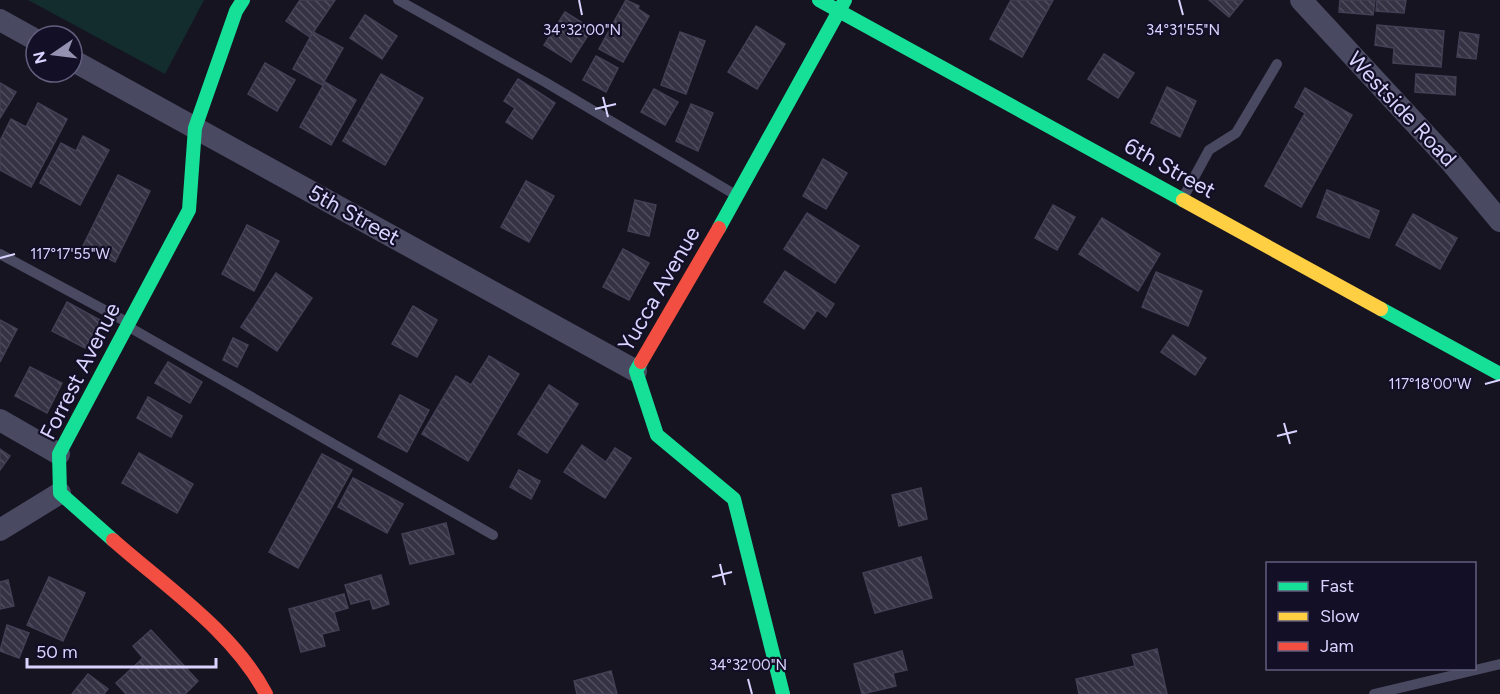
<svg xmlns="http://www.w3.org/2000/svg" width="1500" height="694" font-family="Figtree,sans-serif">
<defs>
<pattern id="building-back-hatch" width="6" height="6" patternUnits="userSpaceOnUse" patternTransform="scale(1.5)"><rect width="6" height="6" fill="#343243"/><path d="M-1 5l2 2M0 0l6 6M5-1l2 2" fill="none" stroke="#514f5f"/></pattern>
</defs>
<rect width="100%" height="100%" fill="#161421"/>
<!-- green -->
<path fill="#132c2d" d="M28 0H204L165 74Z"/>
<!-- building -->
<g fill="url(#building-back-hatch)" stroke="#433f54" stroke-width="1.5">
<path d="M300 0H335L310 37 286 21Z"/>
<path d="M626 0 639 6 638 9 649 16 623 62 599 49Z"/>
<path d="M1011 0H1053L1022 57 990 39Z"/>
<path d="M1209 0H1243L1229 17Z"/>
<path d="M1340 0H1375L1373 15 1339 12Z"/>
<path d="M1377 0H1406L1404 13 1376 11Z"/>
<path d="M565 12 592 29 571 62 544 45Z"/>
<path d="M365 15 397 36 382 59 350 38Z"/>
<path d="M1377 25 1444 31 1441 67 1393 63 1394 48 1375 45Z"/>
<path d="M756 26 785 44 757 89 728 72Z"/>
<path d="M313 32 343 48 322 85 293 69Z"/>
<path d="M680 32 705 41 686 94 661 85Z"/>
<path d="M1460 32 1479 35 1476 59 1457 57Z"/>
<path d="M1104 54 1134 73 1118 98 1088 79Z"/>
<path d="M596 56 618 68 606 92 583 80Z"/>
<path d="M265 63 295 80 277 111 248 94Z"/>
<path d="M381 74 423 98 385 165 343 141Z"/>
<path d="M1416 74 1456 77 1455 95 1415 92Z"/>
<path d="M518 79 555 103 532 139 506 122 515 108 504 101Z"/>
<path d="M325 82 356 100 331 145 300 127Z"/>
<path d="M0 83 16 92 0 118Z"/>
<path d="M1167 87 1196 101 1180 137 1151 123Z"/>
<path d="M1305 88 1352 115 1301 207 1265 186 1305 113 1295 107Z"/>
<path d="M654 89 678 102 665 125 641 112Z"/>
<path d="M38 103 67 119 31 187 0 170V141L11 119 26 127Z"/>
<path d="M691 104 713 113 698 151 676 141Z"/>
<path d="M83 136 109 150 80 205 40 183 61 143 76 151Z"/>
<path d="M823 159 847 173 826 209 803 196Z"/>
<path d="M118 175 150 191 115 262 83 246Z"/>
<path d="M526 181 554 196 529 242 501 227Z"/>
<path d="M1327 190 1379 211 1369 238 1317 217Z"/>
<path d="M635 200 656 205 649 236 628 231Z"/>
<path d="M1053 205 1075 217 1057 250 1035 238Z"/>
<path d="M807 213 859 246 835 283 784 249Z"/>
<path d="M1413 214 1457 238 1440 269 1396 245Z"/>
<path d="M1102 218 1160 254 1138 291 1079 254Z"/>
<path d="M247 225 279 241 254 291 222 274Z"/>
<path d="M623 249 649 263 629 300 603 287Z"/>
<path d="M785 271 834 304 826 317 817 310 804 329 764 302Z"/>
<path d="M1156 272 1202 291 1188 326 1142 307Z"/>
<path d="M276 273 312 298 277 351 241 327Z"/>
<path d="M67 302 100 320 85 348 52 331Z"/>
<path d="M413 306 437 320 417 357 392 344Z"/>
<path d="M0 320 17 329 0 362Z"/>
<path d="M1173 335 1206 358 1195 375 1161 352Z"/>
<path d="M233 338 248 345 237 367 223 360Z"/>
<path d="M489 356 519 374 468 461 422 434 456 376 471 385Z"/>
<path d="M168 362 202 382 190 403 155 383Z"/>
<path d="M30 367 62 383 47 413 15 396Z"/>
<path d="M549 385 578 404 547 453 518 434Z"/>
<path d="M400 395 429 410 407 452 378 437Z"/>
<path d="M148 397 182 416 171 437 137 418Z"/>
<path d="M582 445 606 462 615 448 631 458 605 498 564 472Z"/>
<path d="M0 449 10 456 0 470Z"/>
<path d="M139 453 193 484 177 513 122 483Z"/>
<path d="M322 454 352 470 298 568 269 552Z"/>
<path d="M519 470 540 481 531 499 510 487Z"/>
<path d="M353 478 403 504 387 533 338 507Z"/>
<path d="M921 488 927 519 899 526 892 495Z"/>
<path d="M446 523 454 554 410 564 402 534Z"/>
<path d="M921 557 932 598 875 613 863 573Z"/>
<path d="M381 575 389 604 373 609 370 599 351 604 345 585Z"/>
<path d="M49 577 85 593 63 641 27 625Z"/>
<path d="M8 580 14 606 0 609V582Z"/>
<path d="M344 594 348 608 334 612 339 630 322 634 325 646 301 652 289 609Z"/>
<path d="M7 625 29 633 19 658 0 651Z"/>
<path d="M151 630 198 681 185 694H126L116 683 143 658 133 646Z"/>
<path d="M1157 649 1167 694H1079L1076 679 1135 666 1132 655Z"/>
<path d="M902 651 907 670 893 673 896 686 862 694 854 664Z"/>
<path d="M611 671 617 694H577L574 681Z"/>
<path d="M88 674 108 689 104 694H72Z"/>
</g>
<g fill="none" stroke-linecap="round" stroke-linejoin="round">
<!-- lane -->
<g stroke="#4a4962" stroke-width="10">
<path d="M398 0 545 82 734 194"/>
<path d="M1184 196 1209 150 1236 133 1277 64"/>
<path d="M0 254 125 321"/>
<path d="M129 327 493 535"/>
<path d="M1374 694 1500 664"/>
</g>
<!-- street -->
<g stroke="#4a4962" stroke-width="22">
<path d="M1301 0 1450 161 1500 221"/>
<path d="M0 20 36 40"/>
<path d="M72 60 636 371"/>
<path d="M0 420 59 454"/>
<path d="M0 530 60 493"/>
</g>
<!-- fast -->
<g stroke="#16e098" stroke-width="14">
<path d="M819 0 1183 200"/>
<path d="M719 228 845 0"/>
<path d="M1381 309 1500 374"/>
<path d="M641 362 636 371 657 435 734 499 783 694"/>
<path d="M113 540 60 493 59 454 189 210 195 128 236 11 243 0"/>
</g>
<!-- slow -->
<path stroke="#ffcf43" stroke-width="14" d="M1183 200 1381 309"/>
<!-- jam -->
<g stroke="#f24e42" stroke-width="14">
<path d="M641 362 719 228"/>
<path d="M113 540C165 586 234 632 266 694"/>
</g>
</g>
<!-- ticks -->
<path fill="none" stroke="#d9d4ff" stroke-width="2" d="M579 0 582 15M1179 0 1183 15M603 97 608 117M595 109 616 104M0 258 15 254M1485 384 1500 380M1284 423 1290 444M1277 436 1297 431M720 564 725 585M712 577 732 572M748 679 752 694"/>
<g text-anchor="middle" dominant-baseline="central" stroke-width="4.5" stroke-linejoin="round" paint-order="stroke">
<!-- street labels -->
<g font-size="22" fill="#d9d4ff" stroke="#130f26">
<text transform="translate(1402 109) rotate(47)">Westside Road</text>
<text transform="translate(1170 168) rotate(29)">6th Street</text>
<text transform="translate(354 215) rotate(29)">5th Street</text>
<text transform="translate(659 289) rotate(-60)">Yucca Avenue</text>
<text transform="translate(80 371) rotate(-63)">Forrest Avenue</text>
</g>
</g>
<g font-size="15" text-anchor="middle" fill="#d9d4ff" stroke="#130f26" stroke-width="4.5" stroke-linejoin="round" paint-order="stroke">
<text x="582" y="35">34°32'00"N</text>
<text x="1183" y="35">34°31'55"N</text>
<text x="70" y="259">117°17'55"W</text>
<text x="1430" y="389">117°18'00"W</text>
<text x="748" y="670">34°32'00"N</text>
</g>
<!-- legend -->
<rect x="1266" y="562" width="210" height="108" fill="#130f26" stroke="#625e7d" stroke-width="1.5"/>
<rect x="1278" y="582" width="30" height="9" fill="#16e098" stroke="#625e7d" stroke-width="1.5"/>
<text x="1320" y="592" font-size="18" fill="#d9d4ff">Fast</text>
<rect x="1278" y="612" width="30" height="9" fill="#ffcf43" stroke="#625e7d" stroke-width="1.5"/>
<text x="1320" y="622" font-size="18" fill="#d9d4ff">Slow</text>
<rect x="1278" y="642" width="30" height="9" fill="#f24e42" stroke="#625e7d" stroke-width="1.5"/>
<text x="1320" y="652" font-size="18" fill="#d9d4ff">Jam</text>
<!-- north arrow -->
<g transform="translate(54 54) rotate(256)"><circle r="28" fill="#130f26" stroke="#625e7d" stroke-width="1.5"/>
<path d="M0-4.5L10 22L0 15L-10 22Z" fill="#9591b1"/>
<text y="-9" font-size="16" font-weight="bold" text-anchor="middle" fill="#d9d4ff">N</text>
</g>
<!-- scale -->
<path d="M27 658v9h189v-9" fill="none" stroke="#d9d4ff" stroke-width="3"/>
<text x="36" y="658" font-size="18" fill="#d9d4ff" stroke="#130f26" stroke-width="4.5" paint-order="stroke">50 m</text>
</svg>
